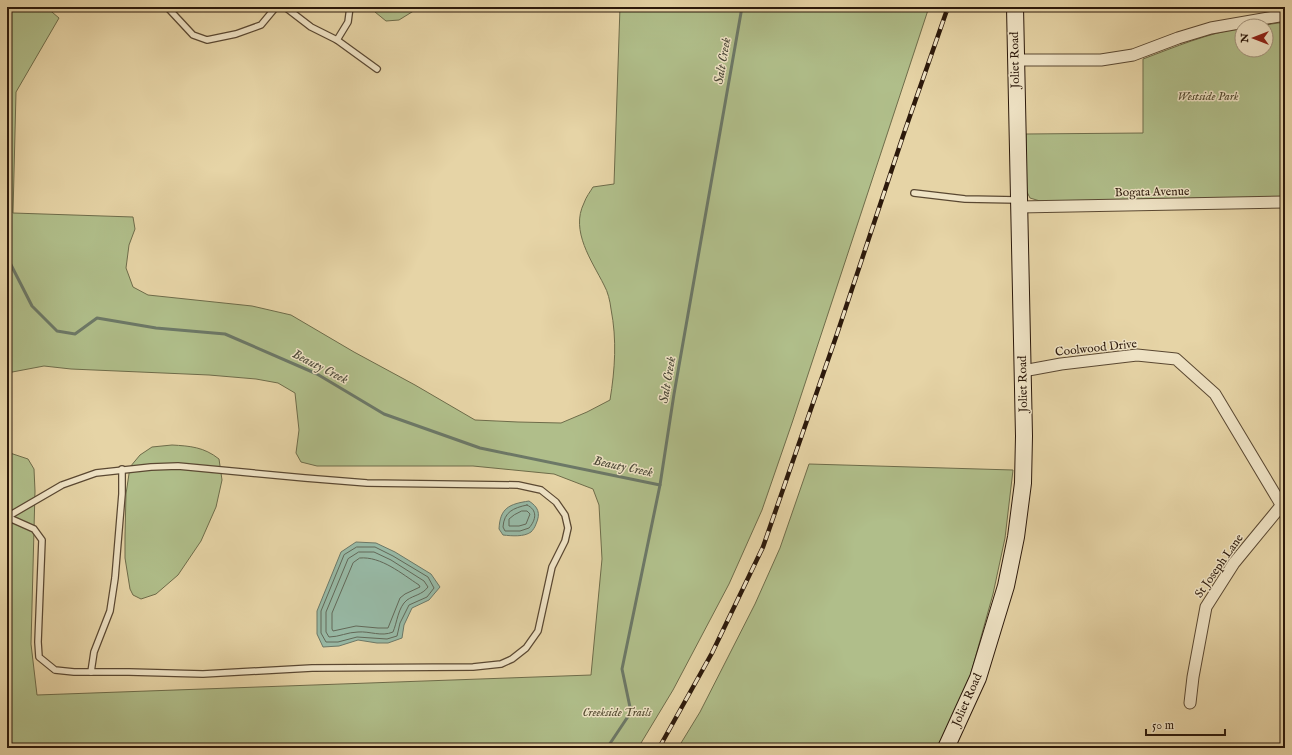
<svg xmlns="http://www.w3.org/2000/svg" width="1292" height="755" font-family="'IM FELL English',serif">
<rect width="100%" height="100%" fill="#e6d4a6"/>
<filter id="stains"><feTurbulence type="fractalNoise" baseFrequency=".005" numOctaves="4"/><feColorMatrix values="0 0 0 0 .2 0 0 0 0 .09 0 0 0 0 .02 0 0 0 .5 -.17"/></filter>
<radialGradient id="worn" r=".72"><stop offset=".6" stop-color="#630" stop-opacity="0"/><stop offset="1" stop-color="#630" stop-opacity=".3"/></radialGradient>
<!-- green -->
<g fill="#b0be8a" stroke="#6e6c4a">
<path d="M7 7H46L59 18 16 92 13 213 133 217 135 229 129 245 126 268 133 287 148 295 252 306 291 315 354 352 415 385 475 420 518 422 561 423 587 412 610 400C615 369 617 340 611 309 610 301 608 292 604 285 592 261 570 231 584 203 586 197 590 192 593 187L614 184 620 7H929L792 423 762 510 729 584 673 690 638 748H7V452L28 459 34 469 35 491 31 644 37 695 591 675 602 559 599 505 593 489 554 474 473 466H317L301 462 296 453 299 430 295 393 278 383 256 379 209 375 71 369 44 366 7 373Z"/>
<path d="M375 7H420L399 20 386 21 375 12Z"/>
<path d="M1285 22V201H1040L1030 198 1025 188 1026 134 1143 133V59C1175 47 1208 33 1242 28V50H1266V26H1258Z"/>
<path d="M172 445C190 446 204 447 219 459L222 480 216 507 201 541 178 575 156 594 141 599 133 595 130 589 125 558V536L126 494 130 467 140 455 152 447Z"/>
<path d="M809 464 1013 470 1005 538 993 594 969 680 937 748H678L700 712 755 604 780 548Z"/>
</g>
<!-- water -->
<g fill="#97b8a4" stroke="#6c7867">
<path d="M529 501C538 507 541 513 536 524 535 527 533 530 531 532 524 537 512 536 503 535L499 529C500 508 509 504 529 501Z"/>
<path d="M356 542 376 543 395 552 431 574 440 587 429 600 412 608 404 625 402 638 388 643H377L358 640 339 646 323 647 317 634V611L341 552Z"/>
</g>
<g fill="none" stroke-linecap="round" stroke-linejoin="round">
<!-- shore -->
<g stroke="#626858" stroke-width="1">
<path d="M527 505C538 510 536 520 529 528L520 531H505L503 527C504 512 513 508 527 505Z"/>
<path d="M522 511H527L530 514 526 524 519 526H509V519L514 515Z"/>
<path d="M357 547H375L393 556 428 577 434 588 427 597 409 605 400 623 397 636 387 639 357 637 338 642H326L321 633V611L344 555Z"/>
<path d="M359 552H374L391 560 424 581 428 587C422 595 414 595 407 600 398 607 397 623 393 632 381 637 370 631 358 632 348 632 339 637 329 637L326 632V612L348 559Z"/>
<path d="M360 558C381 556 402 574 419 585L420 587 405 594 400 598 388 628H378L356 626 333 631 332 629V613L353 563Z"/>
</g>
<!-- stream -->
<g stroke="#6c7867" stroke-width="3">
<path d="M7 257 32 306 57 331 75 334 97 318 156 328 225 334 317 374 384 414 480 448 660 485"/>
<path d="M607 748 631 712 622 669 660 485 674 394 742 7"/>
</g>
<!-- service casing -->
<g stroke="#5a4832" stroke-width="8">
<g id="service">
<path d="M167 7 193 35 207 40 236 34 261 25 276 7"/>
<path d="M285 7 311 27 337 40 377 69"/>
<path d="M337 40 348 22 350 7"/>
<path d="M914 193 965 199 1018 200"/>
<path d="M7 517 62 485 96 473 151 467 178 466 305 478 367 483 518 485 541 490 556 502 565 515 568 528 565 541 552 567 538 631 526 648 512 659 501 664 473 667 312 668 203 674 129 672H74L55 670 39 657 38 642 42 540 34 529 7 517"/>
<path d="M91 672 94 652 110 611 115 578 122 494V469"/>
</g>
</g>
<!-- minor casing -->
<g stroke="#5a4832" stroke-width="13">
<g id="minor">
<path d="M1015 60H1101L1133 55 1178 38 1211 28 1285 15"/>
<path d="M1019 207 1285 202"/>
<path d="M1023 371 1061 364 1137 355 1176 359 1215 394 1285 511"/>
<path d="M1190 703 1193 677 1206 607 1234 563 1285 501"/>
</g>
</g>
<!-- secondary casing -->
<g stroke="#2c190b" stroke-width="18">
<path id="secondary" d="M946 748 978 678 1006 586 1016 537 1023 483 1024 436 1015 7"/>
</g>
<!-- service -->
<use href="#service" stroke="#efe3c5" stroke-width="5.5"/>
<!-- minor -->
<use href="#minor" stroke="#efe3c5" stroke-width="11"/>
<!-- secondary -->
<use href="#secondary" stroke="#efe3c5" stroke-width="16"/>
<!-- rail casing -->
<g stroke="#2c190b" stroke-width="4.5">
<path id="rail" d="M659 748 712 653 763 547 837 334 903 136 948 7"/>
</g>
<!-- rail -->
<use href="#rail" stroke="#efe3c5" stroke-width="3" stroke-dasharray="9" stroke-linecap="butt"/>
</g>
<g text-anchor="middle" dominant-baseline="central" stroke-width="3" stroke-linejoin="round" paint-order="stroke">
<!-- street labels -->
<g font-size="12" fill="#2c190b" stroke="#efe3c5">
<text transform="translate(1015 60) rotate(-91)">Joliet Road</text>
<text transform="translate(1152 192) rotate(-1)">Bogata Avenue</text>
<text transform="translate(1096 348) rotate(-6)">Coolwood Drive</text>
<text transform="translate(1023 384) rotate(-91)">Joliet Road</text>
<text transform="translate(1219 566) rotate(-55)">St Joseph Lane</text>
<text transform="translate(967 700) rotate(-66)">Joliet Road</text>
</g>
<!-- park labels -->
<g font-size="12" font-style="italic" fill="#544b31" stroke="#efe3c5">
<text x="1208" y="96">Westside Park</text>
<text x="617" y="712">Creekside Trails</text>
</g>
<!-- water labels -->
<g font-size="13" font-style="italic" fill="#4c4939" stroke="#efe3c5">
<text transform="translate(723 61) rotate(-80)">Salt Creek</text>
<text transform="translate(320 367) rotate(27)">Beauty Creek</text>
<text transform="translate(668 380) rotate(-80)">Salt Creek</text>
<text transform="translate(623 467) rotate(12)">Beauty Creek</text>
</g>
</g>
<!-- margin -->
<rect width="1292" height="755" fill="none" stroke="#e6d4a6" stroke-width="24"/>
<rect x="8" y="8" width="1276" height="739" fill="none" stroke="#2c190b" stroke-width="2"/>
<rect x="12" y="12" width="1268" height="731" fill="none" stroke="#2c190b"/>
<!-- north arrow -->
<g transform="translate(1254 38) rotate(270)"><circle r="19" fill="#efe3c5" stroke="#a1927b"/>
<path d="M0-3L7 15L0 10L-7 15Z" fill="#8f2418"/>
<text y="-6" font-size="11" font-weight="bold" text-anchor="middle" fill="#2c190b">N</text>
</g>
<!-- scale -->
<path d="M1146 729v6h79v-6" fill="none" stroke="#2c190b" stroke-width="2"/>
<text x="1152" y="729" font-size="12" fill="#2c190b" stroke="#efe3c5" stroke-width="3" paint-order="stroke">50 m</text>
<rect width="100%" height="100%" filter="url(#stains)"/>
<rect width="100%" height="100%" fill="url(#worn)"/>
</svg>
